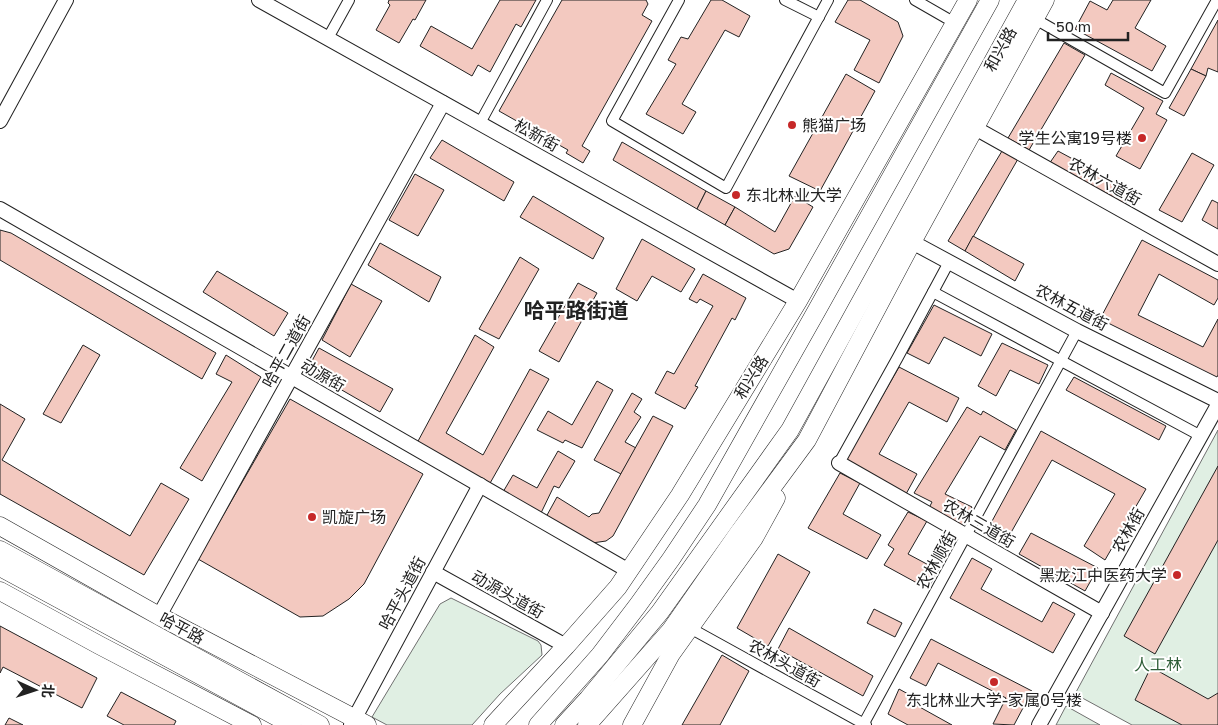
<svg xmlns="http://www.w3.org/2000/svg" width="1218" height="725" font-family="'Golos Text','Noto Sans SC',sans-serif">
<rect width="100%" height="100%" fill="#fff"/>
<!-- green -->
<g fill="#e0efe3" stroke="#6f6f6f">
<path d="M1218 430V725H1132L1075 694Z"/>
<path d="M451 598 538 641 541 645 542 655 500 694 472 725H387L372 717 440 604Z"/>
<path d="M1066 706 1100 725H1056Z"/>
</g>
<!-- building -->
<g fill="#f3c9c0" stroke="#222">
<path d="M389 0H426L415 20 413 19 399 43 376 30 390 5 388 3Z"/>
<path d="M500 0H536L521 27 516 24 490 72 478 65 472 76 420 46 431 26 472 49Z"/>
<path d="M562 0H646L648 4 642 15 652 21 582 146 590 151 583 163 566 153 568 150 499 111Z"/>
<path d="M711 0H722L750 16 739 37 725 30 682 104 696 112 683 134 646 114 676 64 668 60 681 37 688 39Z"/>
<path d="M848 0H860L898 22 903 36 879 83 854 70 870 40 835 22Z"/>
<path d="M1113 0H1151L1135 28 1166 46 1152 71 1075 29 1090 1 1107 10Z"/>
<path d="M1218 20V72L1208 68 1206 76 1191 69Z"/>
<path d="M1064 43 1085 55 1029 150 1008 138Z"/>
<path d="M1191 69 1206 76 1184 116 1169 108Z"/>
<path d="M1111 73 1163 101 1156 114 1167 120 1140 169 1116 156 1144 108 1105 85Z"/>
<path d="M846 74 875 91 820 191 789 176Z"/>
<path d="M442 140 514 182 504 201 430 158Z"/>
<path d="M622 142 706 191 697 209 613 160Z"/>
<path d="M1002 151 1018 159 965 251 948 241Z"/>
<path d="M1058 151 1132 191 1124 206 1049 164Z"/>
<path d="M1192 153 1214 165 1182 222 1159 210Z"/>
<path d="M415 174 444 190 418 236 389 220Z"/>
<path d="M706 191 735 207 725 225 697 209Z"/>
<path d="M533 196 604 238 593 259 520 217Z"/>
<path d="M795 196 813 207 789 249 774 254 725 225 735 207 775 232Z"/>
<path d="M1212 200 1218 203V229L1202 220Z"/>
<path d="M0 230 11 233 216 353 202 379 0 260Z"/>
<path d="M973 236 1024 264 1015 281 965 251Z"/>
<path d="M642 239 695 269 681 292 652 276 637 301 616 289Z"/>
<path d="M1142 240 1218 280V298L1214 305 1159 274 1138 315 1203 347 1218 319V375L1217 377 1100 319Z"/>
<path d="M380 243 441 277 429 302 368 265Z"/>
<path d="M520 257 539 269 499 339 479 329Z"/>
<path d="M217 271 288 313 274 336 203 292Z"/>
<path d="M703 274 746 298 735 320 732 318 695 386 698 387 685 409 655 393 667 371 674 374 713 306 700 299 697 303 689 299Z"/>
<path d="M578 283 597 293 559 362 539 351Z"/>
<path d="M351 284 382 301 350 357 322 340Z"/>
<path d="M934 305 992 334 981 356 944 337 929 364 907 353Z"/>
<path d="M475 335 494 347 446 433 483 455 530 369 549 379 489 485 417 443Z"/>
<path d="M1002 343 1048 365 1039 384 1010 370 996 396 978 386Z"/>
<path d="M83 345 100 355 61 423 43 414Z"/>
<path d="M319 348 393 389 380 412 307 370Z"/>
<path d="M226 355 261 377 202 481 180 468 232 382 216 374Z"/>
<path d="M899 367 959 398 947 422 909 402 879 454 917 474 906 494 845 461Z"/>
<path d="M1074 377 1166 426 1159 440 1066 390Z"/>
<path d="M597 381 613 390 582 448 565 440 563 443 537 430 548 411 572 425Z"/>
<path d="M632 393 642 399 634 412 641 417 625 442 636 448 621 474 594 460Z"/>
<path d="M290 399 423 474 364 584 349 599 323 616 300 617 198 559Z"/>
<path d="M0 404 25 419 2 460 130 536 161 483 189 499 144 575 0 494Z"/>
<path d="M967 407 981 415 983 411 1016 430 1005 450 980 436 945 494 972 507 962 526 929 508 932 502 914 493Z"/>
<path d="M653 416 673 426 613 536 606 541 592 543 546 517 557 497 589 517 592 514 599 513Z"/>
<path d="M1041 431 1146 489 1105 560 1084 546 1115 494 1052 460 1004 545 985 534Z"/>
<path d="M558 451 575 461 559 488 554 486 541 513 503 492 513 475 537 488Z"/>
<path d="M1218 466V540L1155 654 1124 636Z"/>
<path d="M840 473 860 483 843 514 881 535 867 559 808 528Z"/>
<path d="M908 512 927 521 908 554 938 570 928 589 884 565 894 549 888 545Z"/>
<path d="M1031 533 1098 568 1085 591 1019 554Z"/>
<path d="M778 554 810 572 768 646 737 628Z"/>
<path d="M972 558 992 569 981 589 1042 622 1053 602 1075 614 1053 653 950 598Z"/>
<path d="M874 609 902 623 895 637 867 623Z"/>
<path d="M0 626 97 678 82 708 3 667 0 673Z"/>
<path d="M789 628 873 676 863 696 778 649Z"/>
<path d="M931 639 1032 691 1014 725 993 724 1006 698 938 663 926 686 910 678Z"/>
<path d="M722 655 749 671 720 725H682Z"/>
<path d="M1151 667 1208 699 1218 693V725H1182L1135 700Z"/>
<path d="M899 689 919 700 916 705 952 725H908L888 714Z"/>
<path d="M121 692 176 721 174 725H124L107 716Z"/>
<path d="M9 718 23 725H5Z"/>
</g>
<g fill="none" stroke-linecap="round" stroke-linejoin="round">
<!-- street casing -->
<g stroke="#222" stroke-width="12">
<g id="street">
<path d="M679 0 612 121 726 188 828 0"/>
<path d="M785 0 819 17"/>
<path d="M915 0 955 23"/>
<path d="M1035 19 1165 93 1217 0"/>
<path d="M328 38 349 0"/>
<path d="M480 123 547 0"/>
<path d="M933 292 1201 436"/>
<path d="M839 463 898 357 949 262"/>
<path d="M690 628 866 725"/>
<path d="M863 725 1077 331"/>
</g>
</g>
<!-- secondary casing -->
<g stroke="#222" stroke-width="16">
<g id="secondary">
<path d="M259 0 798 301"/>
<path d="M0 121 66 0"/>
<path d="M975 128 1218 264"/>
<path d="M0 209 629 571"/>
<path d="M912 242 1077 331 1218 401"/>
<path d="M839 463 1102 613"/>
<path d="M433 572 566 646"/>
<path d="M159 616 443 103"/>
<path d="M351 725 480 485"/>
<path d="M1039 725 1218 405"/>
</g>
</g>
<!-- highway casing -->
<g stroke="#222" stroke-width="19">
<g id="highway">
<path d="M0 526 159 616 367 725"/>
<path d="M0 550 320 725"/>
<path d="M0 567 292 725"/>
<path d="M0 591 99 645 252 725"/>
<path d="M493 725 566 646 618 587 680 495 798 301 968 0"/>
<path d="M538 725 600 655 638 605 671 559 707 505 817 310 990 0"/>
<path d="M564 725 588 699 660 612 790 430 1027 0"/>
<path d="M587 725 671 630 740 531 807 440 912 242 1045 0"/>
<path d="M632 725 671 654 754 538 776 498"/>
</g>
</g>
<!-- street -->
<use href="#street" stroke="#fff" stroke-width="10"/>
<!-- secondary -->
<use href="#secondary" stroke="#fff" stroke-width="14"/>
<!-- highway -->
<use href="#highway" stroke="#fff" stroke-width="18"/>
</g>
<!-- markers -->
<g fill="#c62828" stroke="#fff" stroke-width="2">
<circle cx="792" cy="125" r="5"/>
<circle cx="1142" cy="138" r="5"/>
<circle cx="736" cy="195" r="5"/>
<circle cx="312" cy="517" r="5"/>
<circle cx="1177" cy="575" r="5"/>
<circle cx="994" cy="682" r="5"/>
</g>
<g text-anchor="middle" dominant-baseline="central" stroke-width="4" stroke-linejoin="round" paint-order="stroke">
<!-- street labels -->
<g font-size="16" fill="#222" stroke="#fff">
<text transform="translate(1000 49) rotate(-61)">和兴路</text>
<text transform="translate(537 135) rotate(29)">松新街</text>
<text transform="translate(1105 181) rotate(29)">农林六道街</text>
<text transform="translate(1072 307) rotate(28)">农林五道街</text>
<text transform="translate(286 351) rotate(-61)">哈平二道街</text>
<text transform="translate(323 375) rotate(30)">动源街</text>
<text transform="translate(751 377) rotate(-58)">和兴路</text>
<text transform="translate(979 523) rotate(30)">农林三道街</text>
<text transform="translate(1128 530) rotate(-61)">农林街</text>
<text transform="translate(936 560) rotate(-61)">农林顺街</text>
<text transform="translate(402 593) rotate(-62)">哈平头道街</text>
<text transform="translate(508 594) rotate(29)">动源头道街</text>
<text transform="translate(182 628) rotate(28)">哈平路</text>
<text transform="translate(785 663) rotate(29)">农林头道街</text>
</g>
<!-- poi labels -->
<g font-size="16" fill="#222" stroke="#fff" text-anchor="start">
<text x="802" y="125">熊猫广场</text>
<text x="1132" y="138" text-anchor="end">学生公寓19号楼</text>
<text x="746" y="195">东北林业大学</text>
<text x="322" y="517">凯旋广场</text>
<text x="1167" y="575" text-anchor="end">黑龙江中医药大学</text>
<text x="994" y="700" text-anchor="middle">东北林业大学-家属0号楼</text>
</g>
<!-- park labels -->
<g font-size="16" fill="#2f5e38" stroke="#fff">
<text x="1158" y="664">人工林</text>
</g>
<!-- district labels -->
<g font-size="21" font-weight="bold" fill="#222" stroke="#fff">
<text x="576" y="310">哈平路街道</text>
</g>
</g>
<!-- north arrow -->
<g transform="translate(35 690) rotate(93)" stroke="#ffffff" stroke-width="4" paint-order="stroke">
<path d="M0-4L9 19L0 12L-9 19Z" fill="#222222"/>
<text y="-8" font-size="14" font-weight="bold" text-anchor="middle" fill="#222222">北</text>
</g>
<!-- scale -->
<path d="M1048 32v8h80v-8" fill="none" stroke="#222222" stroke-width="2.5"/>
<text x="1056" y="32" font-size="15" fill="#222222" stroke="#ffffff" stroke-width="4" paint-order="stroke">50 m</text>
</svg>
